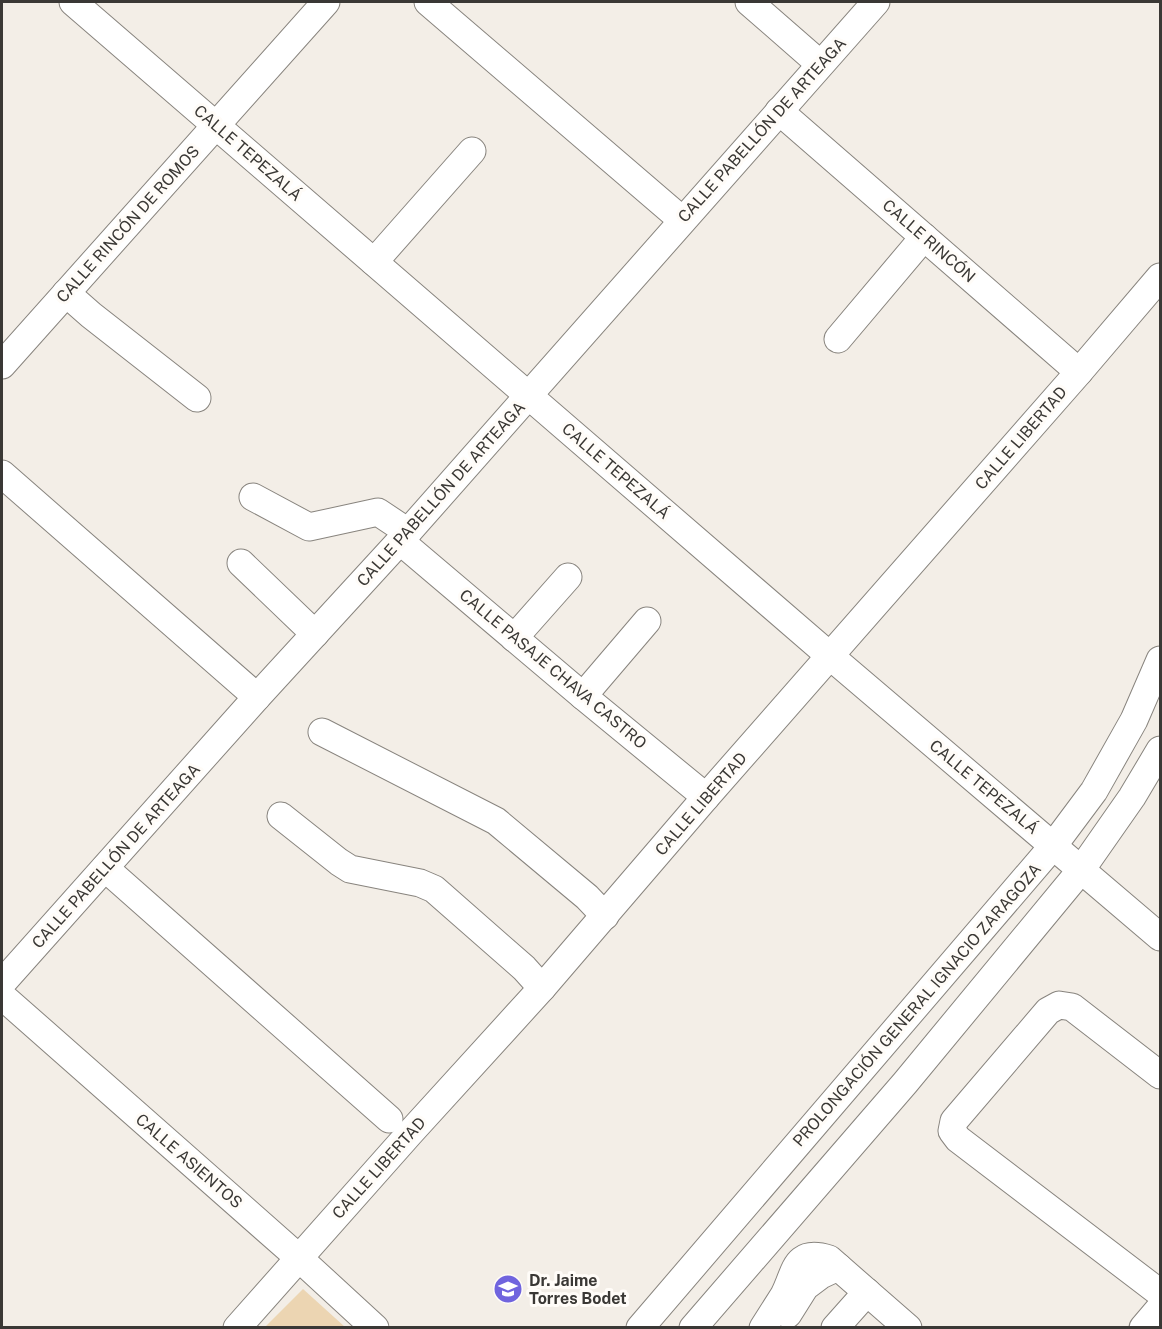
<svg xmlns="http://www.w3.org/2000/svg" width="1162" height="1329" font-family="'Public Sans',sans-serif">
<rect width="100%" height="100%" fill="#f3eee7"/>
<!-- green -->
<path fill="#ecd5b2" d="M303 1289 345 1327H265Z"/>
<g fill="none" stroke-linecap="round" stroke-linejoin="round">
<!-- minor casing -->
<g stroke="#88847e" stroke-width="29">
<g id="minor">
<path d="M73 2 830 656 1160 937"/>
<path d="M428 2 682 220"/>
<path d="M749 2 820 64"/>
<path d="M779 111 1079 372"/>
<path d="M374 262 472 151"/>
<path d="M66 293 91 315 197 398"/>
<path d="M838 339 924 237"/>
<path d="M2 365 326 2"/>
<path d="M2 474 257 697"/>
<path d="M253 497 309 527 378 512 408 532"/>
<path d="M400 541 583 696 706 797"/>
<path d="M241 563 315 634"/>
<path d="M514 638 568 577"/>
<path d="M583 696 647 621"/>
<path d="M322 732 496 821 587 897 605 916"/>
<path d="M281 816 339 862 350 869 420 883 434 889 524 968 542 988"/>
<path d="M105 868 389 1119"/>
<path d="M2 983 257 697 400 541 876 2"/>
<path d="M2 996 299 1258 375 1328"/>
<path d="M1160 1075 1072 1007 1059 1005 1048 1011 954 1121 952 1131 958 1139 1160 1293"/>
<path d="M788 1314 805 1287 821 1275 838 1267"/>
<path d="M237 1328 410 1133 542 988 706 797 1079 372 1160 277"/>
<path d="M640 1328 1053 846 1094 791 1134 720 1160 660"/>
<path d="M693 1328 905 1083 1081 870 1132 797 1160 750"/>
<path d="M763 1328C770 1317 777 1306 784 1295 796 1272 794 1248 829 1259L908 1328"/>
<path d="M835 1328 867 1292"/>
<path d="M1143 1328 1160 1308"/>
</g>
</g>
<!-- minor -->
<use href="#minor" stroke="#fff" stroke-width="27"/>
</g>
<!-- icons -->
<defs>
<g id="school-disc" transform="scale(1.5)"><circle r="9.5" fill="#7064de" stroke="#fffcf8"/><path d="M0-5L7-2L0 1L-7-2ZM-4 1L0 2.5L4 1V4Q0 6-4 4Z" fill="#fff"/></g>
</defs>
<g fill-rule="evenodd">
<use href="#school-disc" x="508" y="1289"/>
</g>
<g text-anchor="middle" dominant-baseline="central" stroke-width="6" stroke-linejoin="round" paint-order="stroke">
<!-- street labels -->
<g font-size="16" fill="#3a3835" stroke="#fffcf8">
<text transform="translate(762 130) rotate(-48)">CALLE PABELLÓN DE ARTEAGA</text>
<text transform="translate(248 153) rotate(41)">CALLE TEPEZALÁ</text>
<text transform="translate(128 224) rotate(-48)">CALLE RINCÓN DE ROMOS</text>
<text transform="translate(929 241) rotate(41)">CALLE RINCÓN</text>
<text transform="translate(1021 438) rotate(-49)">CALLE LIBERTAD</text>
<text transform="translate(616 471) rotate(41)">CALLE TEPEZALÁ</text>
<text transform="translate(441 494) rotate(-48)">CALLE PABELLÓN DE ARTEAGA</text>
<text transform="translate(553 669) rotate(40)">CALLE PASAJE CHAVA CASTRO</text>
<text transform="translate(984 787) rotate(40)">CALLE TEPEZALÁ</text>
<text transform="translate(701 804) rotate(-49)">CALLE LIBERTAD</text>
<text transform="translate(116 856) rotate(-48)">CALLE PABELLÓN DE ARTEAGA</text>
<text transform="translate(917 1005) rotate(-49)">PROLONGACIÓN GENERAL IGNACIO ZARAGOZA</text>
<text transform="translate(189 1161) rotate(41)">CALLE ASIENTOS</text>
<text transform="translate(379 1168) rotate(-48)">CALLE LIBERTAD</text>
</g>
<!-- poi labels -->
<g font-size="16" font-weight="bold" fill="#3a3835" stroke="#fffcf8" text-anchor="start">
<text x="529" y="1280">Dr. Jaime<tspan x="529" dy="18">Torres Bodet</tspan></text>
</g>
</g>
<!-- border -->
<rect width="1162" height="1329" fill="none" stroke="#3a3835" stroke-width="6"/>
</svg>
